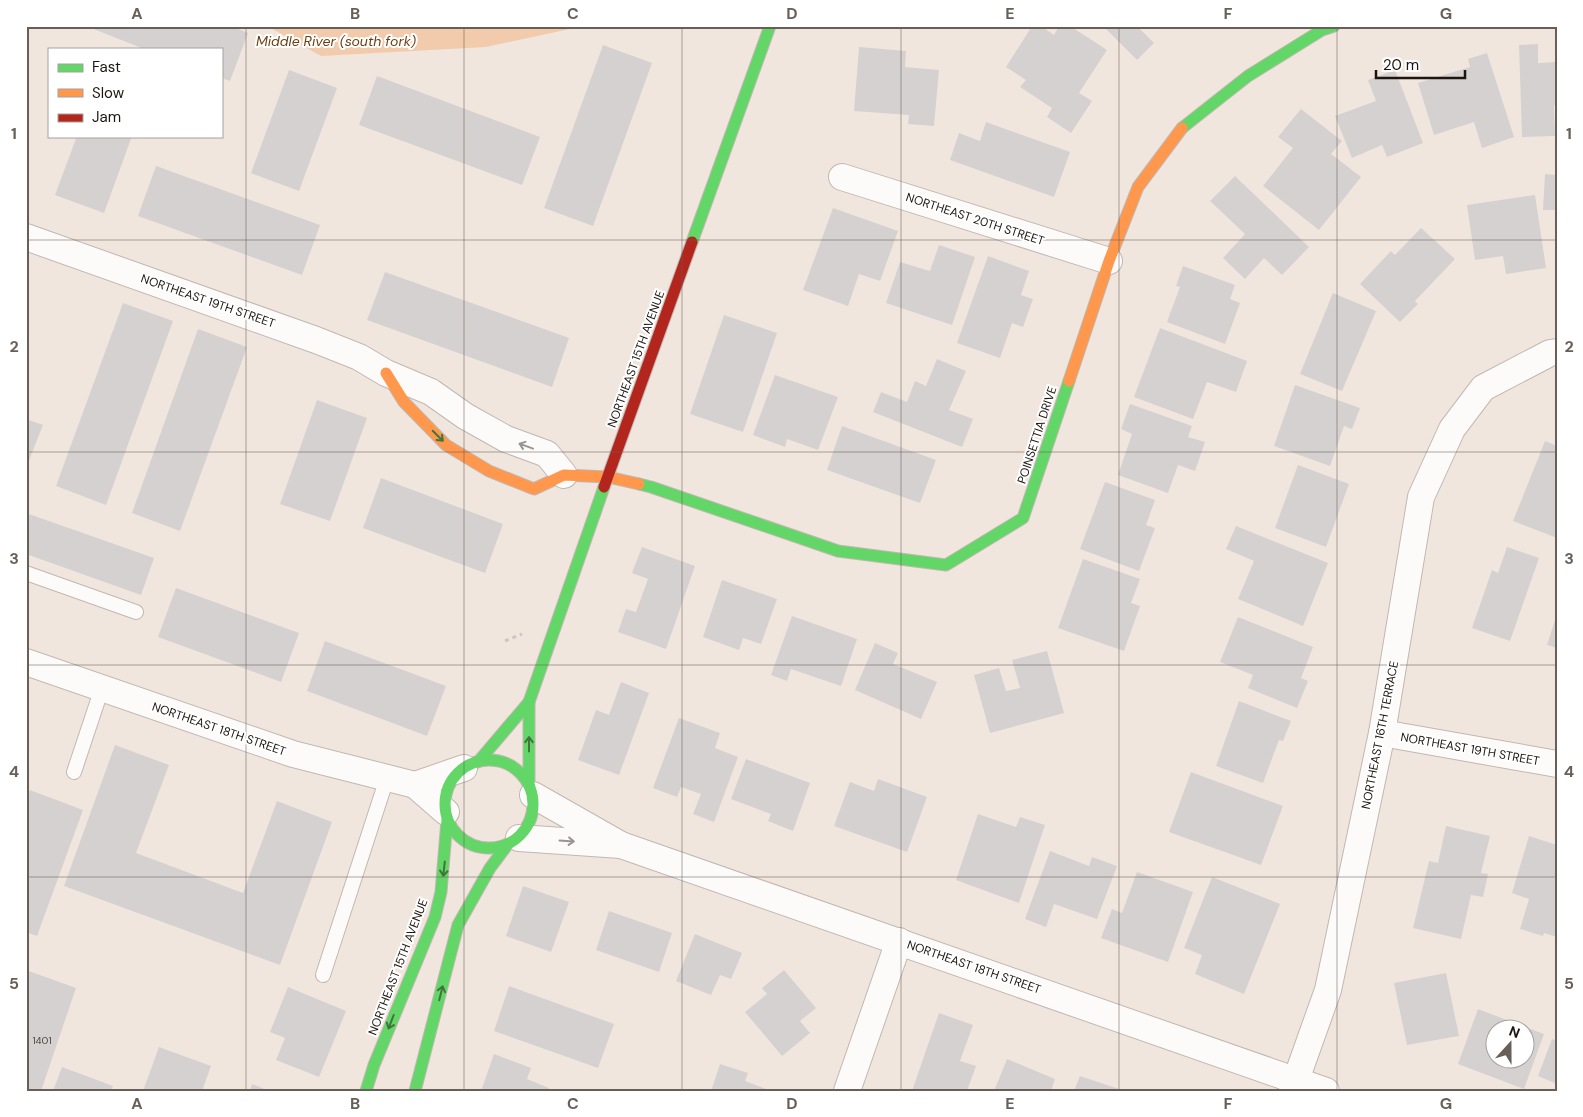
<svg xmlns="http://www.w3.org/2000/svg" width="1583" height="1117" font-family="'DM Sans',sans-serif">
<rect width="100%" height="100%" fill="#f1e6de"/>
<!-- water -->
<path fill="#f2cbac" d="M267 26H584L486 47 321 56Z"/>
<!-- building -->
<g fill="#d5d1d1" fill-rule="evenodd">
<path d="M86 26H231L248 33 230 81 221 78V49H144Z"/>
<path d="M1032 26H1041L1054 35 1059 26H1070L1107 50 1079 93 1092 101 1071 133 1047 117 1052 108 1020 87 1026 80 1006 67Z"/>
<path d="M1103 26H1137L1154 43 1137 60Z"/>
<path d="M1538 44V63L1557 62V105H1554L1555 136 1522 137 1519 45Z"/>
<path d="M603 45 652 63 593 226 544 208Z"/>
<path d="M859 47 906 51 905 67 939 70 934 126 908 124 909 115 854 111Z"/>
<path d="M1487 53 1514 137 1482 148 1474 122 1434 135 1418 83 1470 67 1468 59Z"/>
<path d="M289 70 337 88 299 191 251 173Z"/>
<path d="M1395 70 1423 143 1387 157 1382 145 1352 158 1335 116 1376 101 1368 80Z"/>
<path d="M377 76 540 137 522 185 359 125Z"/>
<path d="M1301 109 1342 141 1331 154 1361 177 1319 230 1263 186 1293 148 1278 137Z"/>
<path d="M986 122 1070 152 1054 197 950 160 959 133 980 141Z"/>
<path d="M77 136H132L104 213 55 195Z"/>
<path d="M156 166 320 225 302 275 138 216Z"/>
<path d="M1545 174 1557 175V210H1543Z"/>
<path d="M1235 176 1309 247 1282 275 1264 258 1245 279 1223 258 1245 234 1210 201Z"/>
<path d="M1535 195 1546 268 1506 274 1503 256 1475 260 1467 205Z"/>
<path d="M833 208 898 231 880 281 859 274 848 306 803 290Z"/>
<path d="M1421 228 1455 259 1415 301 1418 304 1400 322 1360 284 1391 251 1395 255Z"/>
<path d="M939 245 975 257 952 325 886 303 900 262 930 271Z"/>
<path d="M988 256 1029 271 1021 295 1033 299 1023 327 1012 323 1000 358 957 343Z"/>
<path d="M1183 266 1235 285 1230 299 1240 303 1225 344 1167 322 1180 287 1176 286Z"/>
<path d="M385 272 569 338 552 387 367 320Z"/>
<path d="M1333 293 1376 311 1342 391 1300 374Z"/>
<path d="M123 303 173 321 106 505 56 486Z"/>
<path d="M724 315 777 333 743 432 690 414Z"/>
<path d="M1160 328 1247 361 1236 392 1207 382 1193 419 1134 397Z"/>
<path d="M198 329 247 347 180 531 132 513Z"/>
<path d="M937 359 966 371 949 410 973 419 962 447 873 412 881 392 907 402 915 381 926 386Z"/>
<path d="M775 375 838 397 818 450 787 439 785 447 753 435Z"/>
<path d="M1295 385 1360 408 1352 429 1344 426 1330 466 1274 446Z"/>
<path d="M317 400 367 418 330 521 280 504Z"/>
<path d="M1130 404 1192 426 1188 437 1205 442 1195 471 1178 465 1168 493 1118 475 1132 434 1121 429Z"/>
<path d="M26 419 43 425 26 468Z"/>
<path d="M842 426 936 460 920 503 827 470Z"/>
<path d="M1545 441 1557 446V538L1513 521Z"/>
<path d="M1298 465 1349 484 1326 547 1275 528Z"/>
<path d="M381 478 503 524 485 573 363 528Z"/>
<path d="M1105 482 1155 500 1146 525 1155 528 1139 571 1080 549Z"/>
<path d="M26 513 154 558 141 595 26 554Z"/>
<path d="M1236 526 1328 563 1303 626 1238 599 1254 561 1226 549Z"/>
<path d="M642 547 695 566 666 649 618 632 626 609 636 612 648 579 632 573Z"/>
<path d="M1507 547 1539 558 1510 641 1472 628 1492 570 1498 573Z"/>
<path d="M1083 559 1140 579 1131 603 1140 606 1124 651 1058 628Z"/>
<path d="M722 580 777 599 761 644 743 638 739 650 703 637Z"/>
<path d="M176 588 299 633 281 682 158 637Z"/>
<path d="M792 616 857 639 841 686 791 669 787 681 771 675Z"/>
<path d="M1238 617 1313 647 1301 678 1308 681 1297 708 1248 688 1253 675 1220 662Z"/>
<path d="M1556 617H1557V648L1547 645Z"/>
<path d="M325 641 446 686 427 736 307 691Z"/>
<path d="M875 643 898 653 893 664 937 682 921 719 855 690Z"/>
<path d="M1047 651 1064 713 990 733 974 675 999 668 1006 691 1020 688 1012 660Z"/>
<path d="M621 682 649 693 619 775 578 760 596 710 609 715Z"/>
<path d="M1239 701 1291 721 1283 741 1279 740 1263 783 1216 766Z"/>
<path d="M679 718 720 733 715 748 738 757 714 822 693 814 701 794 681 787 677 797 653 788Z"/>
<path d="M115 745 169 765 136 853 243 893 277 801 332 822 280 965 64 886Z"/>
<path d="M746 759 810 783 793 831 768 821 771 814 731 799Z"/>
<path d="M1191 772 1283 806 1261 865 1169 832Z"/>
<path d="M878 779 927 797 907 852 834 826 850 782 874 791Z"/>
<path d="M30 790 83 810 37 936 26 932V799Z"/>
<path d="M978 814 1016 827 1020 817 1045 825 1019 903 956 880Z"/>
<path d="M1446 826 1490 836 1481 873 1488 874 1483 897 1471 895 1461 939 1413 928 1429 861 1438 863Z"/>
<path d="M1529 836 1557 845V937L1544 933 1543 936 1520 929 1529 899 1512 893Z"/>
<path d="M1050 851 1089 866 1092 857 1117 866 1097 919 1054 904 1046 927 1025 919Z"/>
<path d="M1137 872 1193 892 1168 962 1101 938 1112 909 1122 913Z"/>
<path d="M1212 877 1280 904 1244 994 1195 974 1202 955 1184 948Z"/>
<path d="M523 886 569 902 551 952 506 936Z"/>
<path d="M609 911 672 933 659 972 596 950Z"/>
<path d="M695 934 742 953 731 979 720 975 711 995 676 981Z"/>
<path d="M26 970 76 988 41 1091H26Z"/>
<path d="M784 970 816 1008 800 1021 810 1033 782 1056 745 1012 767 994 762 988Z"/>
<path d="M1446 973 1459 1036 1407 1045 1394 983Z"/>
<path d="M509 986 614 1024 598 1068 494 1031Z"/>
<path d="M288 987 346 1011 319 1077 276 1060 285 1038 270 1032Z"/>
<path d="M1478 1009 1544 1034 1524 1089 1458 1064ZM1496 1030H1526V1060H1496Z"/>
<path d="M939 1013 973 1025 960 1061 976 1066 967 1091H912Z"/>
<path d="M1552 1039 1557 1041V1084L1538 1076Z"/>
<path d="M159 1047 211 1066 202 1091H143Z"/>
<path d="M494 1054 531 1068 527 1079 549 1088 548 1091H481Z"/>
<path d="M1007 1059 1055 1079 1051 1091H994Z"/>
<path d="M720 1064 748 1073 745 1081 771 1091H711Z"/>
<path d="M62 1067 113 1086 111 1091H53Z"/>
<path d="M1080 1076 1122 1090V1091H1074Z"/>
<path d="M252 1084 269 1091H250Z"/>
</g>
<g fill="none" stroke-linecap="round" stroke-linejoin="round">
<!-- lane casing -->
<g stroke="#c0b8b1" stroke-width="16">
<g id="lane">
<path d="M26 573 136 612"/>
<path d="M74 772 102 688"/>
<path d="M323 975 387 778"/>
</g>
</g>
<!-- street casing -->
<g stroke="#c0b8b1" stroke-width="28">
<g id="street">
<path d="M842 177 1109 261"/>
<path d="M26 237 316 340 359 357 386 373 431 392 465 416 506 439 547 454 564 475"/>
<path d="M26 662 293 754 415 785"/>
<path d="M1382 733 1557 764"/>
<path d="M446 812 415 785 464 768"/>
<path d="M519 838 621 845 533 795"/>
<path d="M621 845 1326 1091"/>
<path d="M847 1091 899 941"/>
<path d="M1292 1091 1328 990 1382 733 1421 497 1452 429 1483 388 1550 353 1557 352"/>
</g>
</g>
<!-- fast casing -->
<g stroke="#c0b8b1" stroke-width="13">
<g id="fast">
<path d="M1182 128 1248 76 1322 30 1334 26"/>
<path d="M692 242 770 26"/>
<path d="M639 484 651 487 838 551 946 565 1023 518 1069 381"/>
<circle cx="489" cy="804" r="44"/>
<path d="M478 762 529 702"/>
<path d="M529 786V702L604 487"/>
<path d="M366 1091 374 1065 435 917 441 892 447 820"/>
<path d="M415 1091 458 925 490 868 508 844"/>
</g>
</g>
<!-- slow casing -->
<g stroke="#c0b8b1" stroke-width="13">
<g id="slow">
<path d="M386 373 404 402 446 445 489 471 534 489 564 475 608 477 639 484"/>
<path d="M1069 381 1109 261 1138 187 1182 128"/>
</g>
</g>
<!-- jam casing -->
<g stroke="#c0b8b1" stroke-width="13">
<path id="jam" d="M604 487 692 242"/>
</g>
<!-- path -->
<path stroke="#cbc8c4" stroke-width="3" stroke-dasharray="4 4" stroke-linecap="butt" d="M505 641 522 634"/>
<!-- lane -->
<use href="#lane" stroke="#fdfbfa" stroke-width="14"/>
<!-- street -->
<use href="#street" stroke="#fdfbfa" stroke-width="26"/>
<!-- fast -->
<use href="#fast" stroke="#63d668" stroke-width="11"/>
<!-- slow -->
<use href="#slow" stroke="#ff974d" stroke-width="11"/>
<!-- jam -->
<use href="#jam" stroke="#b3261e" stroke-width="11"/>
</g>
<!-- one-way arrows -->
<defs><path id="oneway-shaft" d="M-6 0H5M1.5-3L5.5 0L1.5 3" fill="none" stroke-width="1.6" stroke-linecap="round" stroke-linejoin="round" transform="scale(1.25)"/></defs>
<g stroke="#40763c">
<use href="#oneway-shaft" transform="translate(438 436) rotate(45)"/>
<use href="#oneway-shaft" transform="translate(529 744) rotate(-90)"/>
<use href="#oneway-shaft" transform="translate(444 869) rotate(96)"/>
<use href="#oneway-shaft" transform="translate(441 993) rotate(-76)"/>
<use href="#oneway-shaft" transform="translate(391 1022) rotate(111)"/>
</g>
<g stroke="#989491">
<use href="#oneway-shaft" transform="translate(526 446) rotate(-160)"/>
<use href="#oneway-shaft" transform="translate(567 841) rotate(4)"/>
</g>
<!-- grid -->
<path fill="none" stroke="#675f58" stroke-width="1" stroke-opacity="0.55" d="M246 26V1091M464 26V1091M682 26V1091M901 26V1091M1119 26V1091M1337 26V1091M26 240H1557M26 452H1557M26 665H1557M26 877H1557"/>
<g text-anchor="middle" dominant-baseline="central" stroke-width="4" stroke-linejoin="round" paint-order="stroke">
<!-- number labels -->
<g font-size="10" fill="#4a4540">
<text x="42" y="1040">1401</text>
</g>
<!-- street labels -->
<g font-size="12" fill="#1c1610" stroke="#fff">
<text transform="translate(975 219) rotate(18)">NORTHEAST 20TH STREET</text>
<text transform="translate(208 301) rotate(19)">NORTHEAST 19TH STREET</text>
<text transform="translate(636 359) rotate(-70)">NORTHEAST 15TH AVENUE</text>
<text transform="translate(1037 435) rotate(-72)">POINSETTIA DRIVE</text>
<text transform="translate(219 729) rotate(19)">NORTHEAST 18TH STREET</text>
<text transform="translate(1380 735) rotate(-79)">NORTHEAST 16TH TERRACE</text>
<text transform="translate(1470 749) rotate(10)">NORTHEAST 19TH STREET</text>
<text transform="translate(398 967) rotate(-69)">NORTHEAST 15TH AVENUE</text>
<text transform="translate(974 967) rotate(19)">NORTHEAST 18TH STREET</text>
</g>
<!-- water labels -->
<g font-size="14" font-style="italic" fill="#6d3f10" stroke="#fff">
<text x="336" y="41">Middle River (south fork)</text>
</g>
</g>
<!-- border -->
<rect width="1583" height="1117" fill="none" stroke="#ffffff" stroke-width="55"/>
<!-- legend -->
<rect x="48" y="48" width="175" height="90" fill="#ffffff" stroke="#a4a29f"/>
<rect x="58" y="64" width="25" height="8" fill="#63d668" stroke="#a4a29f"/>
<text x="92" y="72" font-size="15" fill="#1c1610">Fast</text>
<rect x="58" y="89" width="25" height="8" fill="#ff974d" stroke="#a4a29f"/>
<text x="92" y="98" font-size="15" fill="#1c1610">Slow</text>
<rect x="58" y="114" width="25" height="8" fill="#b3261e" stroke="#a4a29f"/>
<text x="92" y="122" font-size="15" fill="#1c1610">Jam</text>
<!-- north arrow -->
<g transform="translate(1510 1044) rotate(21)"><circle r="24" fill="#ffffff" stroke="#a4a29f"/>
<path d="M0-4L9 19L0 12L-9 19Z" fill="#675f58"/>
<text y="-8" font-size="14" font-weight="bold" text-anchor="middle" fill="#1c1610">N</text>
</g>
<!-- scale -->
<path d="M1376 70v8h89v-8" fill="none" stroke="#1c1610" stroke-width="2.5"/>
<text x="1383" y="70" font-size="15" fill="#1c1610" stroke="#ffffff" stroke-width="4" paint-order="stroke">20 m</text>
<rect x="28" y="28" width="1528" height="1062" fill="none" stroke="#675f58" stroke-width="2"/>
<g font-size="16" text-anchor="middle" font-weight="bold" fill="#675f58">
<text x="137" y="19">A</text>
<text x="355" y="19">B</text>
<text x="573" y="19">C</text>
<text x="792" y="19">D</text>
<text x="1010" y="19">E</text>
<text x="1228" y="19">F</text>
<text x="1446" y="19">G</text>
<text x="14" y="139">1</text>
<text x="1569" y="139">1</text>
<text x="14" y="352">2</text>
<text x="1569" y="352">2</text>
<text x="14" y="564">3</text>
<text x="1569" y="564">3</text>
<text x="14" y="777">4</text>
<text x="1569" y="777">4</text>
<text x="14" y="989">5</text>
<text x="1569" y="989">5</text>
<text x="137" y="1109">A</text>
<text x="355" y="1109">B</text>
<text x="573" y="1109">C</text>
<text x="792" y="1109">D</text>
<text x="1010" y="1109">E</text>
<text x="1228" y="1109">F</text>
<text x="1446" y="1109">G</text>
</g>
</svg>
